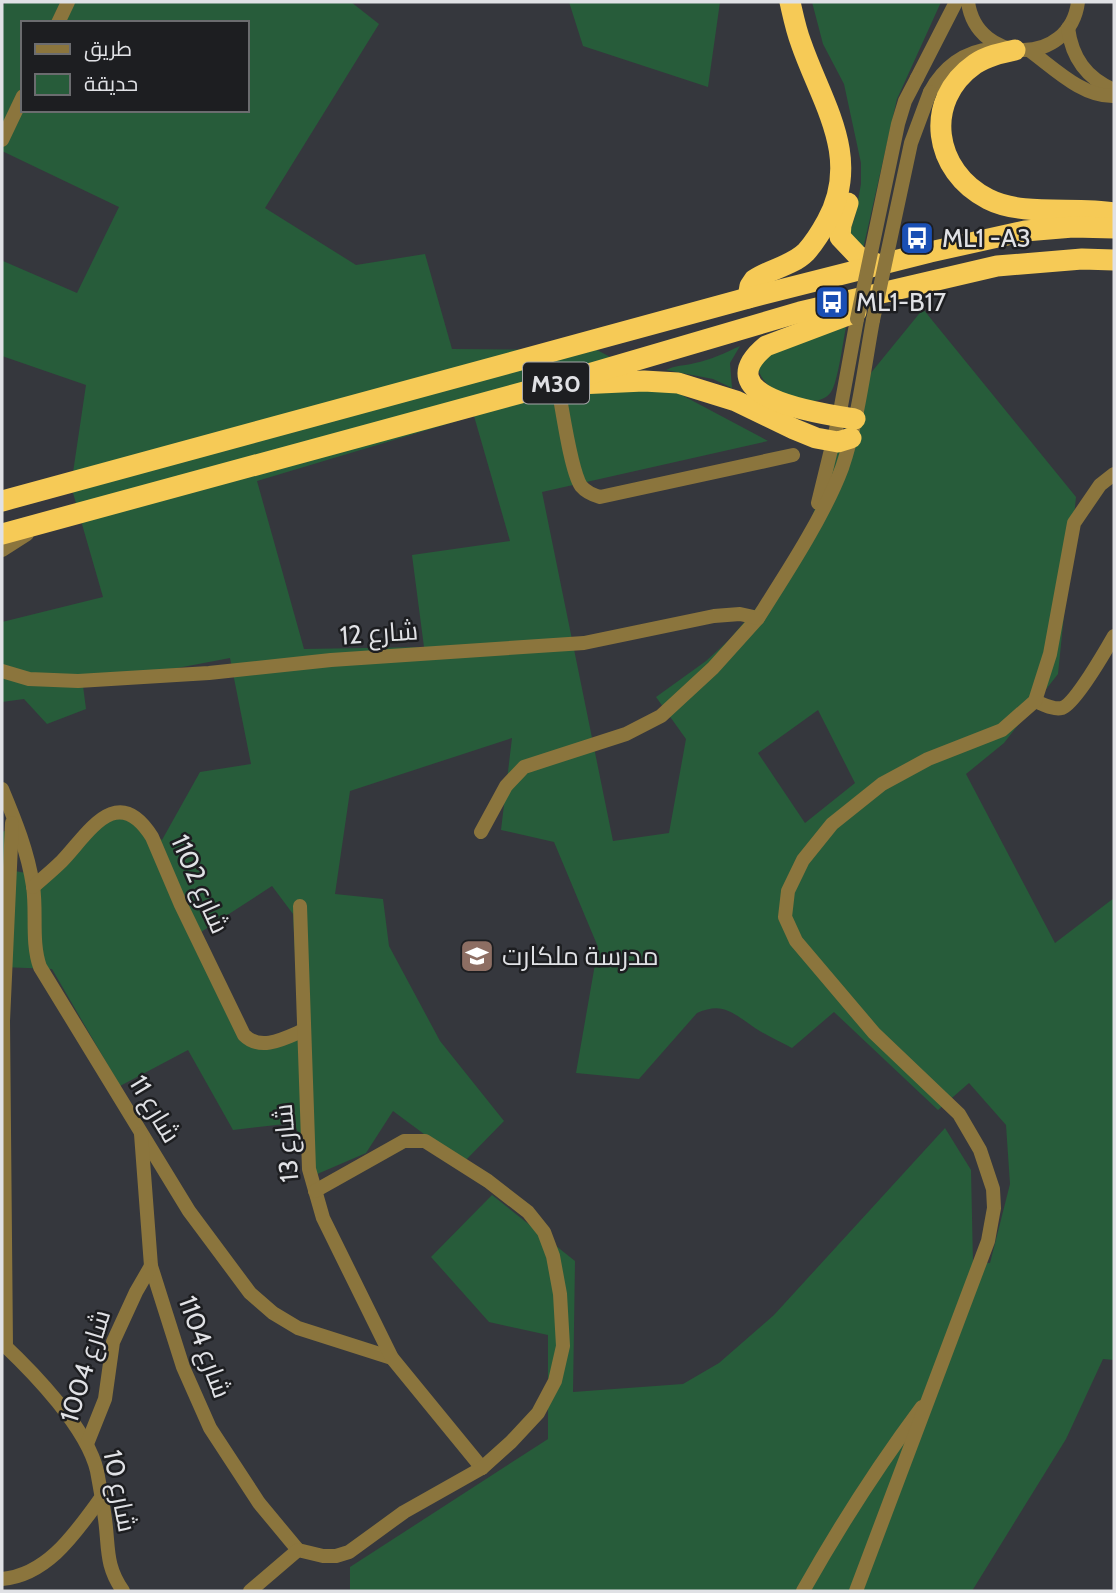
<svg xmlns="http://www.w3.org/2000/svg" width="1116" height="1593" font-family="Cabin,Cairo,sans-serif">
<rect width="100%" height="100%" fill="#35373d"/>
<!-- green -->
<g fill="#275c3a" fill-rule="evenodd">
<path d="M6 2H351L379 24 265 208 356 265 425 254 452 349 597 350 768 441 542 492 613 841 669 833 686 739 656 697 706 661 729 640 768 594 812 517 831 461 870 374 923 309 1076 497 1058 674 1004 743 966 774 1055 943 1114 898V1360L1103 1359 1066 1439 972 1591H350V1567L548 1439V1335L489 1322 431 1257 492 1195 575 1261 573 1392 683 1384 719 1363 774 1315 945 1128 971 1170 973 1263H990L1010 1184 1006 1125 969 1083 938 1110 834 1012 792 1048C777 1040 761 1033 748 1023 729 1010 720 1003 697 1013L639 1079 576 1073 598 947 554 842 501 830 512 738 350 791 335 894 383 899 389 946 440 1041 504 1121 463 1163 393 1111 366 1153 315 1175 294 1123 233 1130 188 1050 120 1086 52 969 2 967V832L10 829 9 870 49 877 118 810 162 840 200 772 251 764 230 658 83 686 86 709 47 724 24 699 2 702V622L103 597 71 486 86 385 2 356V263L3 261 77 293 119 207 2 151V7ZM23 23H247V110H23ZM474 416 510 541 412 555 424 647 304 649 257 481ZM818 710 855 783 805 823 758 753ZM272 886 293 914 299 1032 252 1047 198 934Z"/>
<path d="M569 2H720L708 87 583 46Z"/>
<path d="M812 2H941L897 99 863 249 851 239 850 231 855 217 861 184V163L844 84 823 44Z"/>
<path d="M846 327C843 341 838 382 831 392 815 415 756 391 758 364L790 341Z"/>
<path d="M740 346 730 363 732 388 713 379 666 370C675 365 684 366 695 363 710 360 725 353 740 346Z"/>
</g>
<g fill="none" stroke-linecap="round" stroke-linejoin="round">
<!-- minor -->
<g stroke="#8b753d" stroke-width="14">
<path d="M58 23 68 2"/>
<path d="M2 140 23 96"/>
<path d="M557 382C562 405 570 469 581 486 586 492 593 495 600 497L793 455"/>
<path d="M1035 701C1043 704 1053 710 1062 708 1075 704 1106 650 1114 636"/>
<path d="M2 789C15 820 28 852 33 886 37 912 31 942 40 967L189 1211 250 1293 273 1313 298 1328 392 1358"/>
<path d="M481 832 506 786 524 767 626 734 661 716 713 668 758 618"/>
<path d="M33 887C43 878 53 870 62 861 88 834 117 781 152 837L181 905 244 1035C261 1052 285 1038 304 1030"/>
<path d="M300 906 309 1169 323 1218 392 1358 482 1468"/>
<path d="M141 1134 151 1266 183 1367 210 1428 259 1503 298 1550"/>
<path d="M2 1343C34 1373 87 1428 97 1471 100 1487 103 1504 105 1519 109 1548 105 1565 123 1591"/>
<path d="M6 1346 3 1021 12 823"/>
<path d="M87 1444 105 1399 113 1342 136 1292 151 1266"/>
<path d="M298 1550 323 1556H336L349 1552 404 1512 482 1468 511 1442 538 1413 555 1381 563 1346 560 1294 553 1256 544 1232 528 1212 488 1181 425 1141H404L315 1191"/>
<path d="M2 1579C48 1575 76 1532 101 1498"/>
<path d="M250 1591 298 1550"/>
<path d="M803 1591C839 1527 878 1466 922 1407"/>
<path d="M856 1591 988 1241 994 1208 993 1189 980 1150 959 1114 874 1033 796 941 785 917 788 891 803 860 832 824 882 784 928 759 1002 730 1035 701 1050 654 1074 523 1100 485 1114 474"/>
</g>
<!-- tertiary -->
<g stroke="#8b753d" stroke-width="14">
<path d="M968 2C977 66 1070 66 1078 2"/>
<path d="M1068 28C1072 58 1086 78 1114 90"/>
<path d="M1029 50C1054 68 1082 97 1114 96"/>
<path d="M917 78 956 2"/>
<path d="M930 92C943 68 964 51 992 49"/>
<path d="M818 503 839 417 857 319"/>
<path d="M2 550 27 534"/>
<path d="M2 671 29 679 78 681 209 673 331 660 584 643 714 616 740 614 758 618C786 574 824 516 842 468 858 421 864 369 873 320"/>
</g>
<!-- motorway -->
<g stroke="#f6ca56" stroke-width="21">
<path d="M1015 50C1001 53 987 56 975 64 922 101 934 172 988 199 1023 217 1075 206 1114 213"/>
<path d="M848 203 841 225 840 237 858 256 879 265"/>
<path d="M748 298 750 286 754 280C770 269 792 266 806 252 814 243 821 232 827 221 862 157 822 104 801 43 796 30 793 15 790 2"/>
<path d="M578 384 644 381 678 383 736 401 794 429 816 438 838 442 851 438"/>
<path d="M855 419C823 414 703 398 766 346L856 312"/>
<path d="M2 501 748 298 930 252 1025 231 1073 227 1114 228"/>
<path d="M2 534 565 381 800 312 997 266 1082 259 1114 260"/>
</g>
<!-- tertiary-bridge -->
<g stroke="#8b753d" stroke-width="14">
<path d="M857 319 898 124 905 101 917 78"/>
<path d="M873 320 911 143 930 92"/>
</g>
</g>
<!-- icons -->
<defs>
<g id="bus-square" transform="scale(1.75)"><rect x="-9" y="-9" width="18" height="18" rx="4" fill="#1a4fb4" stroke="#1d1e21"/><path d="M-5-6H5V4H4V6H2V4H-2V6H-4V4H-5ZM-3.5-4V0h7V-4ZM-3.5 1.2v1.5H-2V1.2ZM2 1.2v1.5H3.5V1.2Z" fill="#fff"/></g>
<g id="school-square" transform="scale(1.75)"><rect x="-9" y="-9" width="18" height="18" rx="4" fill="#8d6e63" stroke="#1d1e21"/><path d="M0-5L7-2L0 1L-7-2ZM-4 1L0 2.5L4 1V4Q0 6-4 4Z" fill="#fff"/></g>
</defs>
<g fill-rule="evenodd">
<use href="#bus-square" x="917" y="238"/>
<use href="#bus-square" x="832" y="302"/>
<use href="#school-square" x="477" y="956"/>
</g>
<g text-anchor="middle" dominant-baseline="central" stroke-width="5" stroke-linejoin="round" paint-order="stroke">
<!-- shield labels -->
<rect fill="#1d1e21" stroke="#a6a6aa" stroke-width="2" x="523" y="362.5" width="66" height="41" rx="5"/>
<g font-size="24" font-weight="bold" fill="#e0e1e5">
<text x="556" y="383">M30</text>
</g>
<!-- poi labels -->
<g font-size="26" fill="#e0e1e5" stroke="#1d1e21" text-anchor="start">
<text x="942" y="238">ML1 -A3</text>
<text x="856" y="302">ML1-B17</text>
<text x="502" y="956">مدرسة ملكارت</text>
</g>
<!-- street labels -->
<g font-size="26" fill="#e0e1e5" stroke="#1d1e21">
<text transform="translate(379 633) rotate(-4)">شارع 12</text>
<text transform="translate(200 884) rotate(66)">شارع 1102</text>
<text transform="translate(155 1109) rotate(59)">شارع 11</text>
<text transform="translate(286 1143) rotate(-95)">شارع 13</text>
<text transform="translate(205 1347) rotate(70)">شارع 1104</text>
<text transform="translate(85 1366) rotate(-73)">شارع 1004</text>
<text transform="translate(120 1491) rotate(79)">شارع 10</text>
</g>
</g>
<!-- border -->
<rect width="1116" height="1593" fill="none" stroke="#e0e1e5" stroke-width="7"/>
<!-- legend -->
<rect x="21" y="21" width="228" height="91" fill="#1d1e21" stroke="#6b6c6f" stroke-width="2"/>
<rect x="35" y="44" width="35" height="10" fill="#8b753d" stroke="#6b6c6f" stroke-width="2"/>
<text x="84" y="56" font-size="21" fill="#e0e1e5">طريق</text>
<rect x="35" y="74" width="35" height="21" fill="#275c3a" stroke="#6b6c6f" stroke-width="2"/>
<text x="84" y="91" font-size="21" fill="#e0e1e5">حديقة</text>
</svg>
